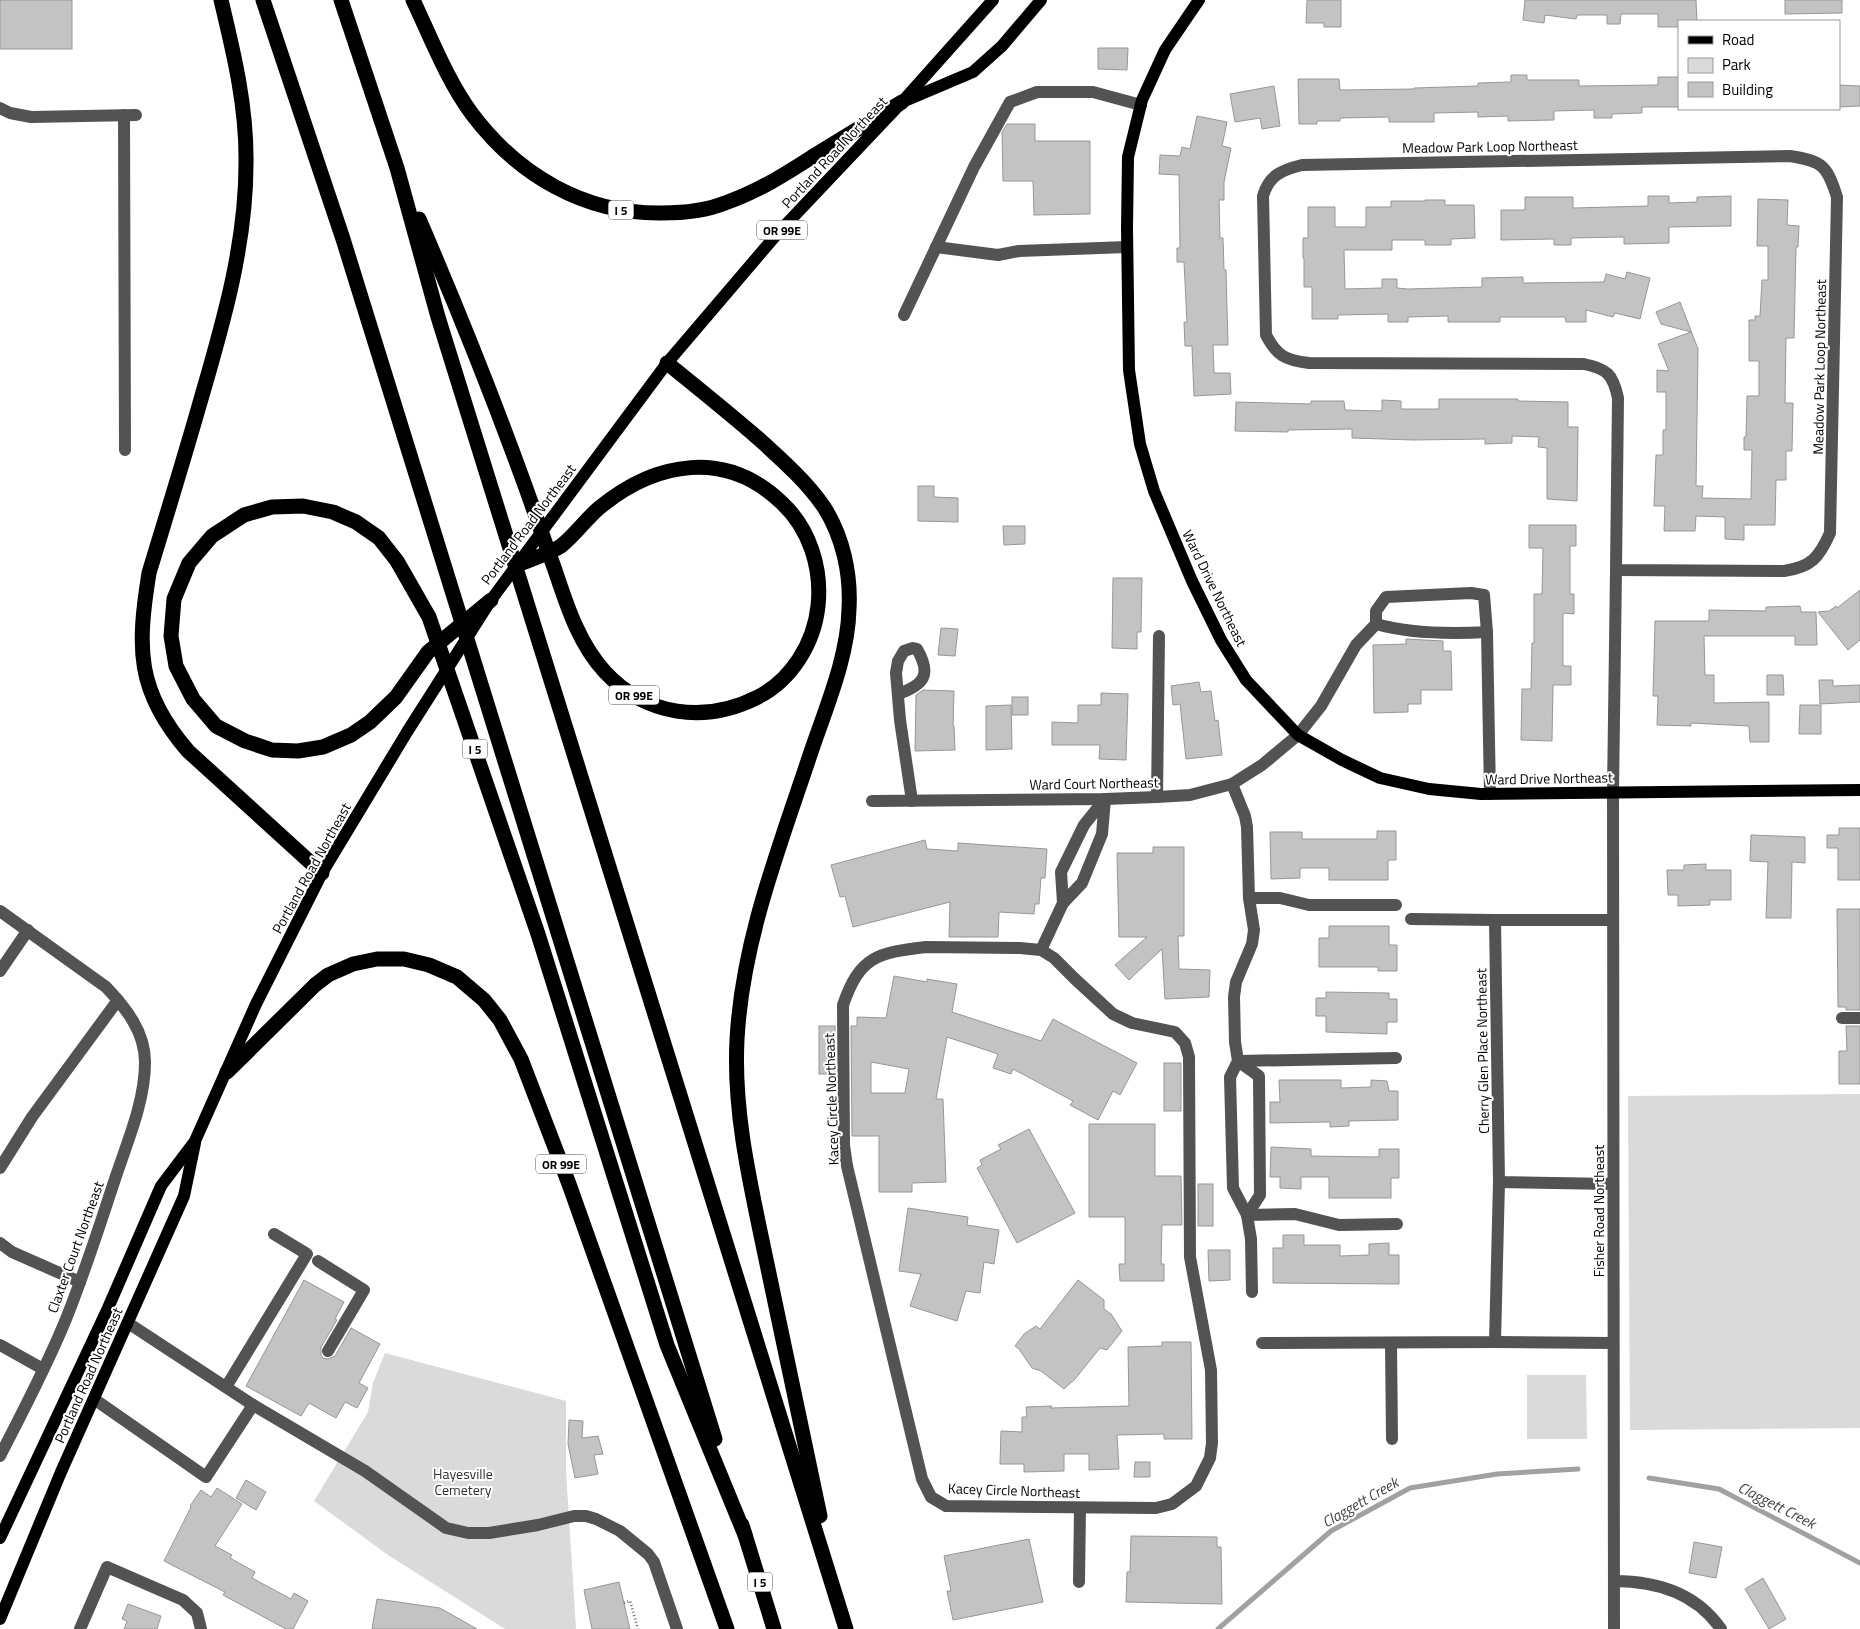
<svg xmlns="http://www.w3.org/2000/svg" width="1860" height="1629" font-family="'Titillium Web',sans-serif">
<rect width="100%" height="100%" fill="#fff"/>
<!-- green -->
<g fill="#dadada">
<path d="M1860 1094V1428L1630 1430 1628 1096Z"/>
<path d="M385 1353 566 1401V1471L576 1629H505L388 1555 314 1501 368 1412 373 1383Z"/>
<path d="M1527 1375H1586L1587 1439H1527Z"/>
</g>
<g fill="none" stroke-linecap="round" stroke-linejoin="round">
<!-- stream -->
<g stroke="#a1a1a1" stroke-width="5">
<path d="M1649 1478 1719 1489 1860 1563"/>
<path d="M1218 1629 1331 1531 1410 1488 1497 1474 1578 1469"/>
</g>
</g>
<!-- building -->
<g fill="#c3c3c3" stroke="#979797" fill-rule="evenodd">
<rect x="0" y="0" width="72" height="49"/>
<path d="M1307 0H1341V27H1324V23H1306Z"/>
<path d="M1525 0H1696L1697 21H1679V27H1658V14H1621L1620 24H1607V15H1577L1576 19 1545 15 1544 23 1523 20Z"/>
<path d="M1785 0H1842V13L1785 14Z"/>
<path d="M1098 48H1128L1127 70 1098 69Z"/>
<path d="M1511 75H1527V80H1579V86L1658 85V77H1679V107H1642V113L1612 114V118H1594V110L1554 111V120L1508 121V116L1478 117V112L1434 113V122H1389V117L1340 118V121H1317V124H1299L1298 79H1339L1340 90 1414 89V88L1478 86V83L1511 82Z"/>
<path d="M1839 85 1860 86V106L1839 107Z"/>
<path d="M1274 86 1280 126 1262 129 1260 118 1235 122 1230 94Z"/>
<path d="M1197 116 1227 122 1222 146 1231 148 1224 182V200H1219L1220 238H1223L1224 270H1226L1228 345H1213L1214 373H1230L1231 394 1194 396 1192 346H1185L1184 322H1187L1184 262H1177V248H1180L1179 175 1159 174 1160 155 1180 156 1182 147 1190 149Z"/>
<path d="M1007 124H1035V141H1090V214L1034 215 1033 181H1003L1002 132Z"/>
<path d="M1648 196H1669V203L1697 202V197L1731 196V226L1669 227V243L1624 244V237L1571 238V245H1554V239L1501 240V210H1525V197H1573V208L1648 206Z"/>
<path d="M1758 199 1788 200 1787 225 1799 226 1798 247H1796L1794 338H1786L1785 403H1793L1792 451H1786V480H1776L1775 525H1744V540L1725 539V517L1696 516 1695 531H1664L1665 506H1654L1656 455H1663V430H1666V392H1657V370L1669 371 1658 344 1691 332 1661 324 1656 312 1680 302 1698 349 1696 486H1703L1702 498 1751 499 1752 450H1744V437H1746L1747 396H1759V361H1749V320H1755V316H1760L1762 280H1768V246H1757Z"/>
<path d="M1425 200H1445V205H1474L1475 238 1451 239V245H1425V240H1392V250H1344L1345 289 1382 288V279H1397V288L1408 289 1482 287V278L1523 277V283L1604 282 1606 274 1625 279 1627 272 1650 278 1640 319 1615 313 1613 317 1586 310V322H1566L1565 317H1500V322H1448V316L1408 317V322H1388V314L1338 315V319H1312V287H1304V258H1303V238H1308V207H1335V227H1366V207H1391V201H1425Z"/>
<path d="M1439 399H1518V401L1568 402V427H1578L1577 501 1547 499V448L1538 447 1539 437 1512 436V443L1485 444V439L1414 440 1352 438V429L1288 430V432L1235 431 1236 402 1311 404V401H1344L1345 410 1382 411V400L1401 401V409H1439Z"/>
<path d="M918 486H934V497L958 498V522L918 521Z"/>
<path d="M1529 525H1576V546H1570V594H1574V614L1563 613V666H1571V685H1553L1552 741 1521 740 1522 689H1531L1532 643H1534V594H1542L1543 548H1529Z"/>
<path d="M1003 526H1025V544L1004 545Z"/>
<path d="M1113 578H1142L1141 632H1137V649L1112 648Z"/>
<path d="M1860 590V640L1848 650 1818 612 1829 611 1836 606 1837 608Z"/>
<path d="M1800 606 1801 612H1816L1817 645H1795V636H1704L1705 675H1714V703L1769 702V742H1750L1749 726 1691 723V726L1657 725 1658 696H1653L1655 621H1709V610L1766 611V607Z"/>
<path d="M941 628 958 629 955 656 938 655Z"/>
<path d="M1406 639 1443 641V651H1451L1452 690H1421V704H1408V712L1374 713 1373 645 1406 644Z"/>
<path d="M1767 675H1783L1784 695H1767Z"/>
<path d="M1819 680H1833V686L1860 685V702L1820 704Z"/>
<path d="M1199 682 1201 692 1211 691 1215 721 1218 720 1222 755 1186 759 1180 704 1173 705 1171 686Z"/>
<path d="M923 690 954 691 953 726H954L955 750 915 751 916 695Z"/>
<path d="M1101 693 1128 694 1126 760 1099 759 1100 745H1052V722L1078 723V705H1101Z"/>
<rect x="1012" y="697" width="16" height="18"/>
<path d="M1011 705 1012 749 986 750V706Z"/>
<path d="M1800 705H1821V734H1799Z"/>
<path d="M1839 828H1860V880H1838V848H1827V835H1839Z"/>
<path d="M1377 831H1396V860H1388V880H1329V868H1300V878L1271 879 1270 832H1302V839H1377Z"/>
<path d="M1751 835 1805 837V863L1792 862 1791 918H1766L1768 862 1750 861Z"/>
<path d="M925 840 927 849 958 851V843L1047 849 1045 878H1041L1039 904H1035L1034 914 999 912 998 937H949L950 902 853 927 845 896 840 897 831 865Z"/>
<path d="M1153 847H1184V936H1178L1179 969 1210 970 1209 997 1165 999 1162 949 1129 980 1115 965 1147 937H1119L1117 853H1153Z"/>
<path d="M1706 864V870H1731V900H1710V905L1678 906V895H1668L1667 870H1684V865Z"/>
<path d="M1837 909H1860V1010H1846V1007H1838Z"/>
<path d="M1329 926H1389V945H1397V971H1378V967H1319V938H1329Z"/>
<path d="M894 976 927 982V979L957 984 952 1012 1041 1041 1053 1019 1137 1063 1120 1095 1113 1091 1098 1120 1070 1105 1073 1101 1013 1069 1011 1074 993 1068 998 1054 947 1037 936 1099H943L946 1182 912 1183V1192H879V1136H852L851 1026H857V1017L886 1018ZM871 1062 909 1069 905 1093H871Z"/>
<path d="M1326 992 1389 993V999H1397V1022H1387V1034L1326 1032V1016H1316V998H1326Z"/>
<rect x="819" y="1026" width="16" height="48"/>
<path d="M1846 1026H1860V1084H1839V1051H1847Z"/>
<rect x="1164" y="1063" width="17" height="48"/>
<path d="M1279 1080H1341V1088L1371 1087V1080L1387 1081 1389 1091H1398V1120L1349 1121V1126L1330 1127V1122L1270 1123V1102H1280Z"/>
<path d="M1089 1124H1155V1176H1181L1182 1225H1162L1161 1264H1164V1281H1120L1119 1264H1125V1217H1089Z"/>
<path d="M1029 1129 1075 1213 1017 1243 977 1168 982 1165 980 1160 1001 1149 998 1145Z"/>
<path d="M1271 1147 1311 1149V1156L1379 1157V1149H1399V1178H1391V1198H1329V1177H1301V1189L1280 1188V1177H1270Z"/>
<rect x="1198" y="1184" width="15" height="42"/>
<path d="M908 1208 968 1217 967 1225 999 1230 994 1264 984 1262 980 1293 966 1291 957 1321 910 1306 921 1274 899 1271Z"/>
<path d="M1283 1235H1304V1245H1340V1256L1369 1255V1244L1389 1243V1255H1399V1284L1273 1283V1248H1283Z"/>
<path d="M1208 1250H1230V1280L1209 1281Z"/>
<path d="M304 1280 344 1302 335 1319 337 1320 321 1347V1355L323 1358 328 1359 335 1356 351 1328 380 1344 359 1383 368 1388 357 1408 345 1402 336 1418 309 1403 301 1416 246 1386Z"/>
<path d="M1078 1280 1104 1300V1309L1111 1314 1122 1331 1107 1350 1100 1348 1075 1379 1064 1389 1041 1371 1032 1368 1019 1349 1015 1346 1024 1334 1036 1326 1040 1329Z"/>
<path d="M1162 1342H1191L1192 1439H1164V1434L1117 1435 1119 1469 1089 1470V1454H1064V1471L1024 1472V1464H1000L1001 1431 1022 1432V1417H1027L1026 1407 1052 1406 1050 1408 1129 1406 1128 1347 1162 1346Z"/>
<path d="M569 1420 583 1421 582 1438 598 1436 603 1454 594 1455 598 1474 575 1478 568 1444Z"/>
<path d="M1135 1462H1150V1477H1134Z"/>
<path d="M246 1480 266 1492 256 1510 236 1498Z"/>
<path d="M217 1488 242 1504 215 1546 232 1555 230 1558 255 1572 252 1578 291 1599 294 1593 308 1601 293 1629H286L223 1595 225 1592 164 1561 191 1507 190 1506 201 1490 211 1497Z"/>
<path d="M1131 1536 1217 1537V1547H1221L1222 1604 1126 1602 1127 1572H1130Z"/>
<path d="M1029 1539 1043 1602 953 1620 947 1591H951L944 1556Z"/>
<path d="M1694 1542 1722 1547 1716 1578 1689 1573Z"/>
<path d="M1763 1578 1786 1619 1769 1629 1745 1589Z"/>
<path d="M619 1582 630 1629H592L584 1590Z"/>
<path d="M377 1599 440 1608 477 1629H372Z"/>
<path d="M128 1604 161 1616 157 1629H124L127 1621 122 1619Z"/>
</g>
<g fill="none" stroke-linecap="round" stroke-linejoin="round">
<!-- path -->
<path stroke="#757575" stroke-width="3" stroke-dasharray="1 2.5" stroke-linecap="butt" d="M624 1603 630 1601 638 1629"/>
<!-- minor -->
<g stroke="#535353" stroke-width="12">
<path d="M0 108 10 113 31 117 136 115"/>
<path d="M124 115 125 450"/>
<path d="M1790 156C1822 161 1827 165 1837 197L1830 533C1819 558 1811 567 1784 571L1616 570 1618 398C1613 374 1607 369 1584 364L1309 363C1285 360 1277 356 1266 335L1263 196C1269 175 1282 170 1302 165Z"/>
<path d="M936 247 998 255 1019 251 1127 247"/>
<path d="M904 315 974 167 1010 102 1037 92H1093L1141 105"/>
<path d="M1487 632 1490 794"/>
<path d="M898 694C924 685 932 675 917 649L913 648 904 651 898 661 896 673 900 720 912 801"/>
<path d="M1232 784 1245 816 1247 827 1249 898 1254 930 1252 944 1236 982 1234 997 1235 1042 1238 1061 1230 1077 1233 1188 1247 1215 1251 1239 1252 1292"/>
<path d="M1157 797 1159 636"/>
<path d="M872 801 1105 799 1157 797 1190 795 1232 784 1262 765 1298 735 1321 706 1356 645 1376 624V611L1386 597 1471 593 1484 595 1487 632C1451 634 1411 634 1376 624"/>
<path d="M1249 898H1280L1309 905H1396"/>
<path d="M1063 903 1061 872 1084 825 1105 799"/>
<path d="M0 911 106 987C126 1008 145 1032 145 1062 145 1101 128 1140 116 1176 100 1224 85 1272 66 1319 47 1366 23 1411 0 1456"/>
<path d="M1411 919 1495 920"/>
<path d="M926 947 1020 948 1041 950 1054 958 1075 979 1113 1014 1132 1023 1175 1032 1185 1043 1189 1057 1190 1257 1211 1370 1212 1443 1210 1458 1196 1486 1172 1504 1156 1508 946 1506 931 1497 922 1479 847 1166 844 1145 843 1005C860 956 877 953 926 947Z"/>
<path d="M1041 950 1063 903 1082 883 1102 834 1105 799"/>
<path d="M0 971 28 930"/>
<path d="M1842 1018H1860"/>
<path d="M1238 1061 1259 1076 1260 1195 1247 1215"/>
<path d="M1238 1061 1396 1058"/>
<path d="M0 1168 32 1117 118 1000"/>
<path d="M1613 1184 1499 1182 1495 920H1613"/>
<path d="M1247 1215 1295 1214 1339 1225 1397 1224"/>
<path d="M0 1243 12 1252 80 1282"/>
<path d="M318 1261 364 1290 328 1351"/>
<path d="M128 1323 253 1405 365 1471 446 1528 468 1533H489L538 1525 574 1516H586L596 1519 620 1531 648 1554 654 1562 677 1629"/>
<path d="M1495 1342 1613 1343"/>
<path d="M1262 1343 1495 1342 1499 1182"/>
<path d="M1391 1343 1392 1439"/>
<path d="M0 1345 43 1369"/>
<path d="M226 1387 307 1254 274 1234"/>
<path d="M94 1399 206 1477 253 1405"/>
<path d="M1614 1581C1656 1581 1696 1593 1721 1629"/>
<path d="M1079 1582 1080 1508"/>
<path d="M80 1629 107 1567 183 1600 197 1613 201 1629"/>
<path d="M1614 1629 1613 792 1616 570"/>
</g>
<!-- major -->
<g stroke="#000" stroke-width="12">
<path d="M1199 0 1165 50 1142 100 1128 157 1127 228 1129 370 1140 444 1154 491 1192 581 1221 640 1246 680 1298 735 1342 760 1380 778 1429 789 1481 794 1860 790"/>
<path d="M907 100 973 72 1002 46 1041 0"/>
<path d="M0 1538 108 1308 161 1186 195 1141 256 1004 322 873 407 732 491 600 667 363 777 234 902 102 993 0"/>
<path d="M0 1619 61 1472 184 1196 195 1143"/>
</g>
<!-- highway -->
<g stroke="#000" stroke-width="15">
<path d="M221 0C234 54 247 108 246 164 246 247 222 327 199 406 183 462 166 517 149 573 137 648 136 691 188 751L322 873"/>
<path d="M263 0 343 239 715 1439"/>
<path d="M341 0 397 168 438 317 846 1629"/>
<path d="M413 0C431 38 447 80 472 114 518 175 584 214 662 213 684 213 705 211 725 203 757 192 784 175 812 157 842 139 872 120 902 102"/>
<path d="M419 219C456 305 491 392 523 480 534 510 544 540 555 570 567 606 579 644 605 672 646 716 705 724 758 697 791 680 814 644 818 606 822 569 810 529 782 503 726 449 656 461 599 508 586 519 575 535 561 546 549 554 531 559 517 565"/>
<path d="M667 363C698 388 729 413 759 439 782 460 806 481 824 507 843 537 851 574 849 609 848 656 827 705 812 749 781 843 742 940 737 1040 733 1115 752 1191 767 1264 785 1348 802 1432 820 1516"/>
<path d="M491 600 428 652 396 697 370 722 351 735 323 747 298 751 272 750 245 741 216 726 193 699 176 666 171 636 174 599 189 563 212 536 244 515 272 507 303 506 333 512 356 522 379 538 397 561 429 617 538 934 667 1345 745 1535"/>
<path d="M227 1072 315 985 328 975 353 964 377 959H404L429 965 457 977 484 1000 500 1020 521 1059 569 1184 727 1629"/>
<path d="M742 1525 774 1629"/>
</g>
</g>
<g text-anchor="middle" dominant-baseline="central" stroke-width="4" stroke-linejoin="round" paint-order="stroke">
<!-- shield labels -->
<g fill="#fff" stroke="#4c4c4c" stroke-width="1">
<rect x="608.5" y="200.5" width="25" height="19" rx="4"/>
<rect x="757" y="220.5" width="50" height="19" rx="4"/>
<rect x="609" y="685.5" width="50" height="19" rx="4"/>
<rect x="462.5" y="739.5" width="25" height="19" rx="4"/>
<rect x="536" y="1154.5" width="50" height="19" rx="4"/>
<rect x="747.5" y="1572.5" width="25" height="19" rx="4"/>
</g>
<g font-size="12" font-weight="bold" fill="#000">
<text x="621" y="210">I 5</text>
<text x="782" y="230">OR 99E</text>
<text x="634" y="695">OR 99E</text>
<text x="475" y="749">I 5</text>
<text x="561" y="1164">OR 99E</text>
<text x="760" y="1582">I 5</text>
</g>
<!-- street labels -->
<g font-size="14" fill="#000" stroke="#fff">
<text transform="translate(1490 146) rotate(-1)">Meadow Park Loop Northeast</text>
<text transform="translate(834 152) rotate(-47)">Portland Road Northeast</text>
<text transform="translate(1819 367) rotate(-89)">Meadow Park Loop Northeast</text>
<text transform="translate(528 524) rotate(-53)">Portland Road Northeast</text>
<text transform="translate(1215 588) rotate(64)">Ward Drive Northeast</text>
<text transform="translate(1549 778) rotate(-1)">Ward Drive Northeast</text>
<text transform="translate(1094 783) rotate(-1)">Ward Court Northeast</text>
<text transform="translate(311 868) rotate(-61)">Portland Road Northeast</text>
<text transform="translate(1482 1051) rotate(-91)">Cherry Glen Place Northeast</text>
<text transform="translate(831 1099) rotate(-92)">Kacey Circle Northeast</text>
<text transform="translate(1598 1211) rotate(-90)">Fisher Road Northeast</text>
<text transform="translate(75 1247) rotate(-70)">Claxter Court Northeast</text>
<text transform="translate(88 1375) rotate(-66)">Portland Road Northeast</text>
<text transform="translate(1014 1490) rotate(2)">Kacey Circle Northeast</text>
</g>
<!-- park labels -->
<g font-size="14" fill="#313131" stroke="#fff">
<text x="463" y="1473">Hayesville<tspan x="463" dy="16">Cemetery</tspan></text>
</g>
<!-- water labels -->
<g font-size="15" font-style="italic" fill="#424242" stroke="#fff">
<text transform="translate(1360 1502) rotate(-30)">Claggett Creek</text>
<text transform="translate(1777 1505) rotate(27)">Claggett Creek</text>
</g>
</g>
<!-- legend -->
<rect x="1678" y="20" width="162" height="90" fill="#ffffff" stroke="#999999"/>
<rect x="1688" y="36" width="25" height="8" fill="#000000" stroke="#999999"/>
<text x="1722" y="45" font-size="15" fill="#000000">Road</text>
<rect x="1688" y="58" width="25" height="15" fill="#dadada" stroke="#999999"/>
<text x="1722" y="70" font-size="15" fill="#000000">Park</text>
<rect x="1688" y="82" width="25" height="15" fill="#c3c3c3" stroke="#999999"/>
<text x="1722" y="95" font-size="15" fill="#000000">Building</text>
</svg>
